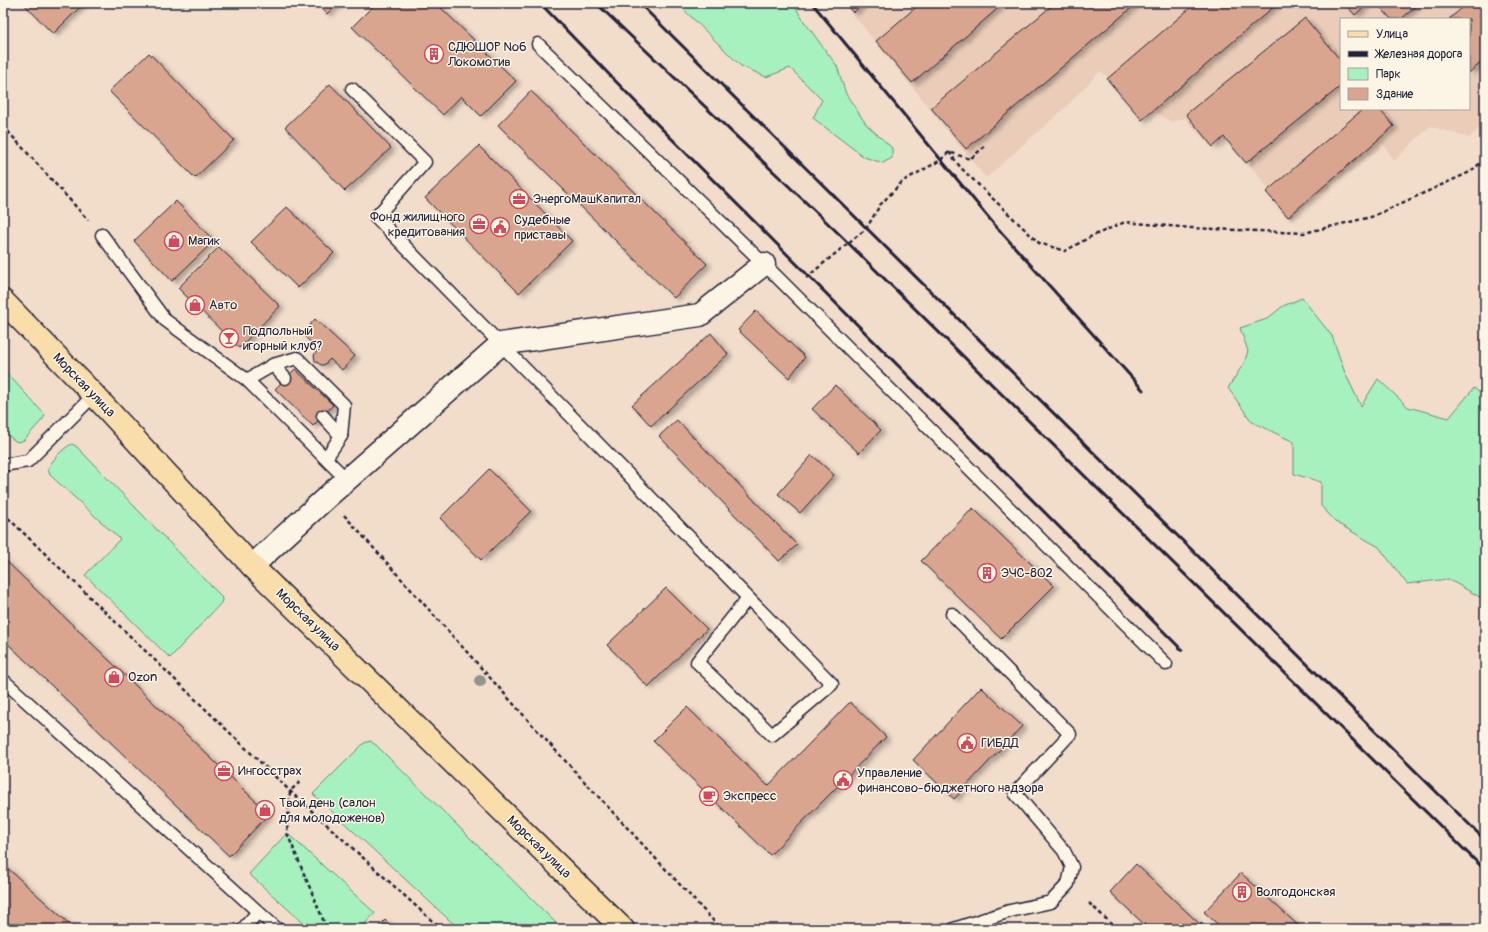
<svg xmlns="http://www.w3.org/2000/svg" width="1488" height="932" font-family="Pangolin,sans-serif">
<defs>
<filter id="shadow"><feDropShadow dx="4.5" dy="2.5" stdDeviation="2" flood-color="#0004"/></filter>
</defs>
<rect width="100%" height="100%" fill="#f2ddcb"/>
<filter id="ink" filterUnits="userSpaceOnUse"><feTurbulence type="fractalNoise" baseFrequency=".025" numOctaves="2"/><feDisplacementMap in="SourceGraphic" scale="8" xChannelSelector="R" yChannelSelector="G"/><feConvolveMatrix kernelMatrix="1 2 1 2 8 2 1 2 1" color-interpolation-filters="sRGB"/></filter>
<g filter="url(#ink)">
<!-- built -->
<path fill="#eaccb9" fill-rule="evenodd" d="M844 3H1485V123L1469 138 1430 126 1394 161 1384 145 1290 217 1226 133 1210 146 1185 118 1172 122 1147 108 1100 71 1066 107 986 178ZM1341 19H1469V109H1341Z"/>
<!-- green -->
<g fill="#a7f1bf" stroke="#648a7d">
<path d="M677 3H793L803 20 837 66 846 94 866 124 892 148V158L883 163 864 157 813 118 822 100 790 68 766 77 741 66Z"/>
<path d="M1302 298 1332 336 1345 373 1361 406 1378 379 1408 407 1449 418 1474 388 1485 397V600L1448 579 1407 584 1379 547 1337 523 1321 506V482L1294 474V442L1252 422 1228 388 1244 363 1248 351 1240 328 1267 319 1283 306Z"/>
<path d="M3 369 45 415 43 419 24 440 19 442 15 441 3 431Z"/>
<path d="M72 444 76 446 221 596 222 600 221 603 170 658 85 575 120 539 50 475 48 469C52 460 63 448 72 444Z"/>
<path d="M370 741 376 745 562 929H459L313 794 364 743Z"/>
<path d="M287 833 375 913 360 929H310L249 874Z"/>
</g>
<!-- building -->
<g fill="#d9a58e" stroke="#22223b" filter="url(#shadow)">
<path d="M23 3H84L53 34Z"/>
<path d="M317 3H339L327 14Z"/>
<path d="M376 3H436L516 81 481 116 461 96 443 115 352 27Z"/>
<path d="M845 3H864L853 13Z"/>
<path d="M921 3H1004L912 83 876 41Z"/>
<path d="M1055 3H1137L966 149 931 108Z"/>
<path d="M1196 3H1278L1142 120 1107 79Z"/>
<path d="M1344 3H1368L1355 15Z"/>
<path d="M1377 3H1420L1401 19H1391Z"/>
<path d="M1468 3H1485V59L1469 73V19H1449Z"/>
<path d="M1305 18 1341 61V86L1246 163 1224 137 1213 147 1186 114Z"/>
<path d="M149 53 234 140 195 178 109 91Z"/>
<path d="M330 84 391 148 345 191 285 127Z"/>
<path d="M531 91 707 264 674 298 498 125Z"/>
<path d="M1363 109H1379L1394 126 1288 217 1266 192Z"/>
<path d="M479 146 572 241 519 293 425 198Z"/>
<path d="M176 201 214 241 172 281 134 241Z"/>
<path d="M287 207 334 253 298 288 251 242Z"/>
<path d="M219 247 280 306 239 348 178 288Z"/>
<path d="M756 311 805 357 789 378 738 330Z"/>
<path d="M315 319 355 356 342 370 330 359 324 365H321L315 361 314 355 318 349 302 334Z"/>
<path d="M711 333 728 354 651 426 632 405Z"/>
<path d="M295 369 333 405 313 426 275 389Z"/>
<path d="M835 385 881 430 859 453 812 409Z"/>
<path d="M677 420 797 545 779 561 659 436Z"/>
<path d="M812 455 834 475 800 513 778 494Z"/>
<path d="M489 469 531 511 481 560 440 518Z"/>
<path d="M973 508 1054 586 1001 639 921 561Z"/>
<path d="M3 558 269 814 229 856 3 639Z"/>
<path d="M666 588 707 629 648 687 607 645Z"/>
<path d="M981 687 1022 726 954 799 913 760Z"/>
<path d="M850 702 886 737 770 855 653 741 687 707 768 786Z"/>
<path d="M3 864 75 929H3Z"/>
<path d="M1136 864 1205 929H1149L1110 892Z"/>
<path d="M1241 873 1302 929H1223L1204 912Z"/>
<path d="M385 920 395 929H376Z"/>
</g>
<g fill="none" stroke-linecap="round" stroke-linejoin="round">
<!-- service casing -->
<g stroke="#22223b" stroke-width="15">
<g id="service">
<path d="M538 44 764 264 1166 664"/>
<path d="M352 89 425 162 376 217C529 372 680 528 832 684L772 735 697 662 748 598"/>
<path d="M102 235 165 320 247 380 347 480"/>
<path d="M273 365 297 358 344 405 341 436"/>
<path d="M247 380 273 365 285 378"/>
<path d="M323 416 341 436 326 458"/>
<path d="M3 465 28 461 94 395"/>
<path d="M952 614 1070 734 1015 793 1064 851 1072 867 1068 884 1051 902 1010 911 954 929"/>
<path d="M3 680 277 929"/>
<path d="M243 929 258 912"/>
</g>
</g>
<!-- minor casing -->
<g stroke="#22223b" stroke-width="25">
<path id="minor" d="M252 566 327 497 501 344 700 315 764 264"/>
</g>
<!-- primary casing -->
<g stroke="#22223b" stroke-width="25">
<path id="primary" d="M3 301 94 395 252 566 623 929"/>
</g>
<!-- path -->
<g stroke="#22223b" stroke-width="2.5" stroke-dasharray="4 3" stroke-linecap="butt">
<path d="M3 126 88 220"/>
<path d="M949 152 961 168 1039 243 1065 251 1090 237 1125 222 1191 228 1304 233 1371 217 1470 172 1485 159"/>
<path d="M806 278 848 243 866 229 880 205 903 181 941 160 949 152 970 159 984 147"/>
<path d="M3 513 290 791 441 929"/>
<path d="M344 515 545 739 721 929"/>
<path d="M300 782 290 791 287 833 327 929"/>
<path d="M1089 903 1117 929"/>
</g>
<!-- service -->
<use href="#service" stroke="#fcf5e5" stroke-width="12"/>
<!-- minor -->
<use href="#minor" stroke="#fcf5e5" stroke-width="22"/>
<!-- primary -->
<use href="#primary" stroke="#f9deab" stroke-width="22"/>
<!-- rail -->
<g stroke="#22223b" stroke-width="3">
<path d="M540 3 658 125 1182 650"/>
<path d="M596 3 836 231 1485 870"/>
<path d="M639 3 1485 840"/>
<path d="M812 3 993 223 1143 390"/>
</g>
</g>
<!-- trees -->
<circle fill="#92938e" cx="480" cy="681" r="6"/>
</g>
<!-- icons -->
<defs>
<g id="building-ring" transform="scale(1)"><circle r="9.5" fill="#fcf5e5" stroke="#d1495b" stroke-width="1.5"/><path d="M-4-6H4V6H1V3H-1V6H-4ZM-2.5-4.3h1.7v1.8h-1.7ZM.8-4.3h1.7v1.8H.8ZM-2.5-1h1.7V.8h-1.7ZM.8-1h1.7V.8H.8Z" fill="#d1495b"/></g>
<g id="office-ring" transform="scale(1)"><circle r="9.5" fill="#fcf5e5" stroke="#d1495b" stroke-width="1.5"/><path d="M-6-3h4V-5.5h4V-3h4V5H-6ZM-1-4.5V-3h2v-1.5ZM-6 0V1H6V0Z" fill="#d1495b"/></g>
<g id="civic-ring" transform="scale(1)"><circle r="9.5" fill="#fcf5e5" stroke="#d1495b" stroke-width="1.5"/><path d="M-.6-6.5H3V-4.5H.6V-3L4-1V1h2V6H-6V1h2V-1L-.6-3ZM-1.2 2.5V6h2.4V2.5Z" fill="#d1495b"/></g>
<g id="shop-ring" transform="scale(1)"><circle r="9.5" fill="#fcf5e5" stroke="#d1495b" stroke-width="1.5"/><path d="M-5-2.5h2.3a2.7 3.5 0 0 1 5.4 0H5L5.5 6h-11ZM-1.5-2.5h3a1.5 2.3 0 0 0-3 0Z" fill="#d1495b"/></g>
<g id="bar-ring" transform="scale(1)"><circle r="9.5" fill="#fcf5e5" stroke="#d1495b" stroke-width="1.5"/><path d="M-6-5H6L.8 .8V4.5H3.5V6h-7V4.5H-.8V.8Z" fill="#d1495b"/></g>
<g id="cafe-ring" transform="scale(1)"><circle r="9.5" fill="#fcf5e5" stroke="#d1495b" stroke-width="1.5"/><path d="M-5.5-4.5H6V0H3Q3 3.5 0 3.5H-2.5Q-5.5 3.5-5.5 0ZM3-3.2v2h1.7v-2ZM-6 4.5H4V6H-6Z" fill="#d1495b"/></g>
</defs>
<g fill-rule="evenodd">
<use href="#building-ring" x="434" y="54"/>
<use href="#office-ring" x="519" y="199"/>
<use href="#office-ring" x="479" y="224"/>
<use href="#civic-ring" x="500" y="227"/>
<use href="#shop-ring" x="174" y="241"/>
<use href="#shop-ring" x="195" y="305"/>
<use href="#bar-ring" x="229" y="338"/>
<use href="#building-ring" x="987" y="573"/>
<use href="#shop-ring" x="114" y="677"/>
<use href="#civic-ring" x="967" y="743"/>
<use href="#office-ring" x="224" y="771"/>
<use href="#civic-ring" x="843" y="780"/>
<use href="#cafe-ring" x="709" y="796"/>
<use href="#shop-ring" x="265" y="810"/>
<use href="#building-ring" x="1242" y="892"/>
</g>
<g text-anchor="middle" dominant-baseline="central" stroke-width="3" stroke-linejoin="round" paint-order="stroke">
<!-- poi labels -->
<g font-size="13" fill="#22223b" stroke="#fcf5e5" text-anchor="start">
<text x="448" y="47">СДЮШОР №6<tspan x="448" dy="15">Локомотив</tspan></text>
<text x="533" y="199">ЭнергоМашКапитал</text>
<text x="465" y="217" text-anchor="end">Фонд жилищного<tspan x="465" dy="15">кредитования</tspan></text>
<text x="514" y="220">Судебные<tspan x="514" dy="15">приставы</tspan></text>
<text x="188" y="241">Магик</text>
<text x="209" y="305">Авто</text>
<text x="243" y="331">Подпольный<tspan x="243" dy="15">игорный клуб?</tspan></text>
<text x="1001" y="573">ЭЧС-802</text>
<text x="128" y="677">Ozon</text>
<text x="981" y="743">ГИБДД</text>
<text x="238" y="771">Ингосстрах</text>
<text x="857" y="773">Управление<tspan x="857" dy="15">финансово-бюджетного надзора</tspan></text>
<text x="723" y="796">Экспресс</text>
<text x="279" y="803">Твой день (салон<tspan x="279" dy="15">для молодоженов)</tspan></text>
<text x="1256" y="892">Волгодонская</text>
</g>
<!-- street labels -->
<g font-size="13" fill="#22223b" stroke="#fcf5e5">
<text transform="translate(84 385) rotate(46)">Морская улица</text>
<text transform="translate(308 620) rotate(44)">Морская улица</text>
<text transform="translate(539 847) rotate(44)">Морская улица</text>
</g>
</g>
<!-- margin -->
<rect width="1488" height="932" fill="none" stroke="#fcf5e5" stroke-width="16"/>
<rect x="8" y="8" width="1472" height="916" fill="none" stroke="#22223b" stroke-width="1.5" filter="url(#ink)"/>
<!-- legend -->
<rect x="1340" y="18" width="130" height="92" fill="#fcf5e5" stroke="#a5a1a1"/>
<rect x="1348" y="31" width="20" height="6" fill="#f9deab" stroke="#a5a1a1"/>
<text x="1376" y="38" font-size="12" fill="#22223b">Улица</text>
<rect x="1348" y="51" width="20" height="6" fill="#22223b" stroke="#a5a1a1"/>
<text x="1376" y="58" font-size="12" fill="#22223b">Железная дорога</text>
<rect x="1348" y="68" width="20" height="12" fill="#a7f1bf" stroke="#a5a1a1"/>
<text x="1376" y="78" font-size="12" fill="#22223b">Парк</text>
<rect x="1348" y="88" width="20" height="12" fill="#d9a58e" stroke="#a5a1a1"/>
<text x="1376" y="98" font-size="12" fill="#22223b">Здание</text>
</svg>
